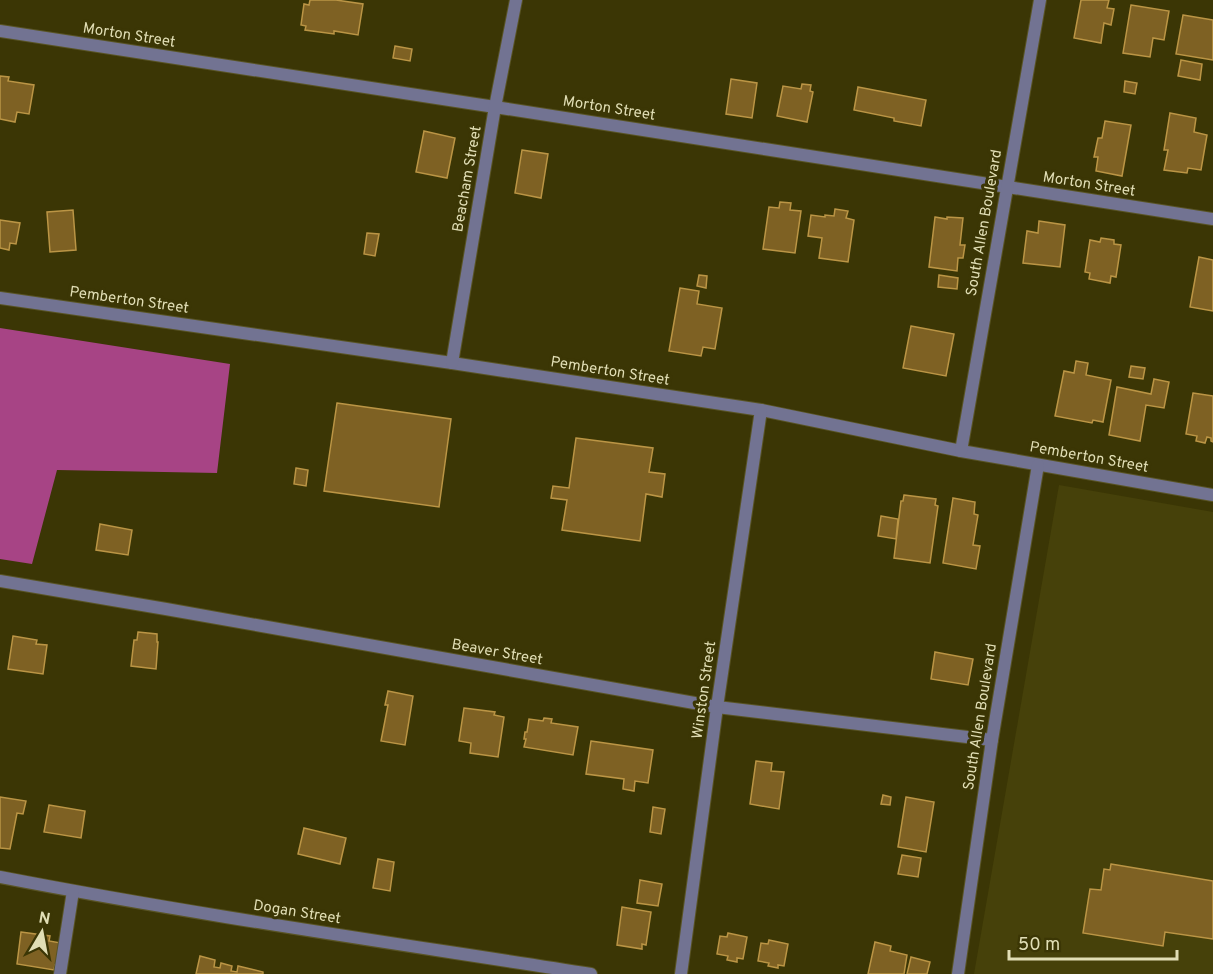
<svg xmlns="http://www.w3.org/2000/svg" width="1213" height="974" font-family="Overpass,sans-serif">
<rect width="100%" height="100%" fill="#3b3605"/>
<!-- built -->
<path fill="#46410a" d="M1059 485 1213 512V974H974Z"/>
<!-- forest -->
<path fill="#a74485" d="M0 328 230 364 217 473 57 470 32 564 0 559Z"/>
<!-- building -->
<g fill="#7e6123" stroke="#bb9545" stroke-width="1.5">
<path d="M310 0H336L363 4 358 35 334 31V34L305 30 306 26 301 25 304 4 309 5Z"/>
<path d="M1081 0H1109L1107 8 1114 9 1111 25 1104 23 1101 43 1074 38Z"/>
<path d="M1131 5 1169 11 1164 40 1153 38 1150 57 1123 53Z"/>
<path d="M1183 15 1213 20V60L1176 54Z"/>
<path d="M395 46 412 49 410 61 393 58Z"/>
<path d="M1181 60 1202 64 1200 80 1178 76Z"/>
<path d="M0 76 9 77 8 81 34 85 29 114 17 112 15 122 0 119Z"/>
<path d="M731 79 757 83 752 118 726 114Z"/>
<path d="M1125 81 1137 83 1135 94 1124 92Z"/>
<path d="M802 84 811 85 810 91 813 92 807 122 777 116 783 86 801 89Z"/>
<path d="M858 87 926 100 921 126 894 121V118L854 110Z"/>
<path d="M1170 113 1196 118 1194 132 1207 135 1201 170 1188 168 1187 173 1164 170 1168 150H1164Z"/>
<path d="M1105 121 1131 125 1122 176 1096 171 1098 157H1094L1098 138H1102Z"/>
<path d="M424 131 455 138 447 178 416 172Z"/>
<path d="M522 150 548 154 541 198 515 193Z"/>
<path d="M780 202 791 203 790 210 801 211 795 253 763 249 769 207 779 208Z"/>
<path d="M835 209 848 211 846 218 854 220 848 262 819 258 822 238 808 236 811 215 825 217V215L834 216Z"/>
<path d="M73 210 76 250 50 252 47 212Z"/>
<path d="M935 217 947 219V217L963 218 960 245H965L963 258H958L957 271 929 267Z"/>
<path d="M0 220 20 223 16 244 10 243 9 250 0 248Z"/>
<path d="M1039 221 1065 225 1060 267 1023 263 1027 231 1038 233Z"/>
<path d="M367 233 379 234 375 256 364 254Z"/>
<path d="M1101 238 1114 240V244L1121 245 1116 277 1111 276 1110 283 1089 279 1090 273 1085 272 1090 240 1100 242Z"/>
<path d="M1199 257 1213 260V311L1190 307Z"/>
<path d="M699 275 707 276 706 288 697 286Z"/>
<path d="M939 275 958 278 957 289 938 287Z"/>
<path d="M680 288 699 291 697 304 722 308 715 349 703 347 701 356 669 351Z"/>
<path d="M911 326 954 334 946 376 903 368Z"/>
<path d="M1076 361 1088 363 1086 375 1111 380 1103 422 1093 420 1092 423 1055 416 1064 371 1074 373Z"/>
<path d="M1131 366 1145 368 1143 379 1129 377Z"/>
<path d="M1154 379 1169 382 1164 408 1146 405 1140 441 1109 435 1117 387 1151 394Z"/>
<path d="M1193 393 1213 396V442L1211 441V438L1207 437 1205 443 1196 441 1197 436 1186 434Z"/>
<path d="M337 403 451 419 439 507 324 491Z"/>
<path d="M576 438 653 448 649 472 665 474 662 497 646 494 640 541 562 530 567 500 551 498 553 486 569 488Z"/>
<path d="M296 468 308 470 306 486 294 484Z"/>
<path d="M904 495 936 499 935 505 938 506 930 563 894 558 901 501H903Z"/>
<path d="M953 498 975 502 974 514 978 515 973 545 980 546 976 569 943 563Z"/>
<path d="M881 516 898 519 896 539 878 536Z"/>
<path d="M100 524 132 530 128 555 96 550Z"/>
<path d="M138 632 157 634V642H158L156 669 131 666 134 640H137Z"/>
<path d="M13 636 37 640 36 644 47 645 43 674 8 669Z"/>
<path d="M935 652 973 659 968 685 931 679Z"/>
<path d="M388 691 413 696 405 745 381 741 388 705H385Z"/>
<path d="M464 708 495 712 494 715 504 717 498 757 470 753 471 743 459 741Z"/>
<path d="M544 718 552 719 551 723 578 727 573 755 524 747 526 739H524L525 732H527L529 719 543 721Z"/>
<path d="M591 741 653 750 648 783 635 781 634 791 623 789 624 779 586 774Z"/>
<path d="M756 761 772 763 771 771 784 772 779 809 750 804Z"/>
<path d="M883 795 891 797 890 805 881 804Z"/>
<path d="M0 797 26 801 23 814 17 813 10 849 0 848Z"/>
<path d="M906 797 934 802 926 852 898 847Z"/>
<path d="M49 805 85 811 81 838 44 832Z"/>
<path d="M653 807 665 809 661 834 650 832Z"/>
<path d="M304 828 346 838 340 864 298 854Z"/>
<path d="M902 855 921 858 918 877 898 874Z"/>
<path d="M378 859 394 862 390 891 373 888Z"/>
<path d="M1111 864 1213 881V939L1165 932 1163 946 1083 933 1090 889 1101 890 1104 869 1110 870Z"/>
<path d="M640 880 662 884 658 906 637 903Z"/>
<path d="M622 907 651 912 646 945 642 944V949L617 945Z"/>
<path d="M21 932 50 936 49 941 61 943 58 966 55 965 54 970 17 964Z"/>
<path d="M728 933 747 937 743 959 737 958V962L727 960 728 956 717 954 720 936 727 937Z"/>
<path d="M769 940 788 944 784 966 778 965V968L768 966 769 963 758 961 761 943 768 944Z"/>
<path d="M875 942 891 946 890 951 907 955 904 974H868Z"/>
<path d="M200 956 215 960 214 967 220 968 221 963 232 966 231 971 237 972 238 966 263 972V974H196Z"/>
<path d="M911 957 930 962 927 974H907Z"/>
</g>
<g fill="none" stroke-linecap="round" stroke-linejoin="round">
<!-- minor casing -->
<g stroke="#595425" stroke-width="14">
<g id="minor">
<path d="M0 31 495 107 1213 219"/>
<path d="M0 298 452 363 761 410 961 451 1213 495"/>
<path d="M452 363 495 107 516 0"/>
<path d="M961 451 1040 0"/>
<path d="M0 581 166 609 717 707 992 740"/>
<path d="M0 877C196 915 394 943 591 974"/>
<path d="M60 974 73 891"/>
<path d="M681 974 717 707 761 410"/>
<path d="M958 974 992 740 1038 465"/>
</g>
</g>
<!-- minor -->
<use href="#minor" stroke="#727392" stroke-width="12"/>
</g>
<g text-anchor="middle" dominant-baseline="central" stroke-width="6" stroke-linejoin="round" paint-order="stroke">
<!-- street labels -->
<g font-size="15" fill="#e1deb5" stroke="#3b3605">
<text transform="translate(129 36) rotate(9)">Morton Street</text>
<text transform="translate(609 109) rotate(9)">Morton Street</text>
<text transform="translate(468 179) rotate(-80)">Beacham Street</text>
<text transform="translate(1089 185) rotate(9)">Morton Street</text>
<text transform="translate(985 223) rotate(-80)">South Allen Boulevard</text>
<text transform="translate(129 301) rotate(8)">Pemberton Street</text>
<text transform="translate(610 372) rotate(9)">Pemberton Street</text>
<text transform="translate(1089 458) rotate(10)">Pemberton Street</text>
<text transform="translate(497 653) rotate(10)">Beaver Street</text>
<text transform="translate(705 690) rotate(-82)">Winston Street</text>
<text transform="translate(981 717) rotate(-81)">South Allen Boulevard</text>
<text transform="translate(297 913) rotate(9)">Dogan Street</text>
</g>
</g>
<!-- north arrow -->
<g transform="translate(42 932) rotate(10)" stroke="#3b3605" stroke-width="4.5" paint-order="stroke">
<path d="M0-4.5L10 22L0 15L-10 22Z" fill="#e1deb5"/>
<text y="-9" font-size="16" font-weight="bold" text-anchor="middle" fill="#e1deb5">N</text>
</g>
<!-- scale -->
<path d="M1009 950v9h168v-9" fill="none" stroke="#e1deb5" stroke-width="3"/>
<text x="1018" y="950" font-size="18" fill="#e1deb5" stroke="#3b3605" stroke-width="4.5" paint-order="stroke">50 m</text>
</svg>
